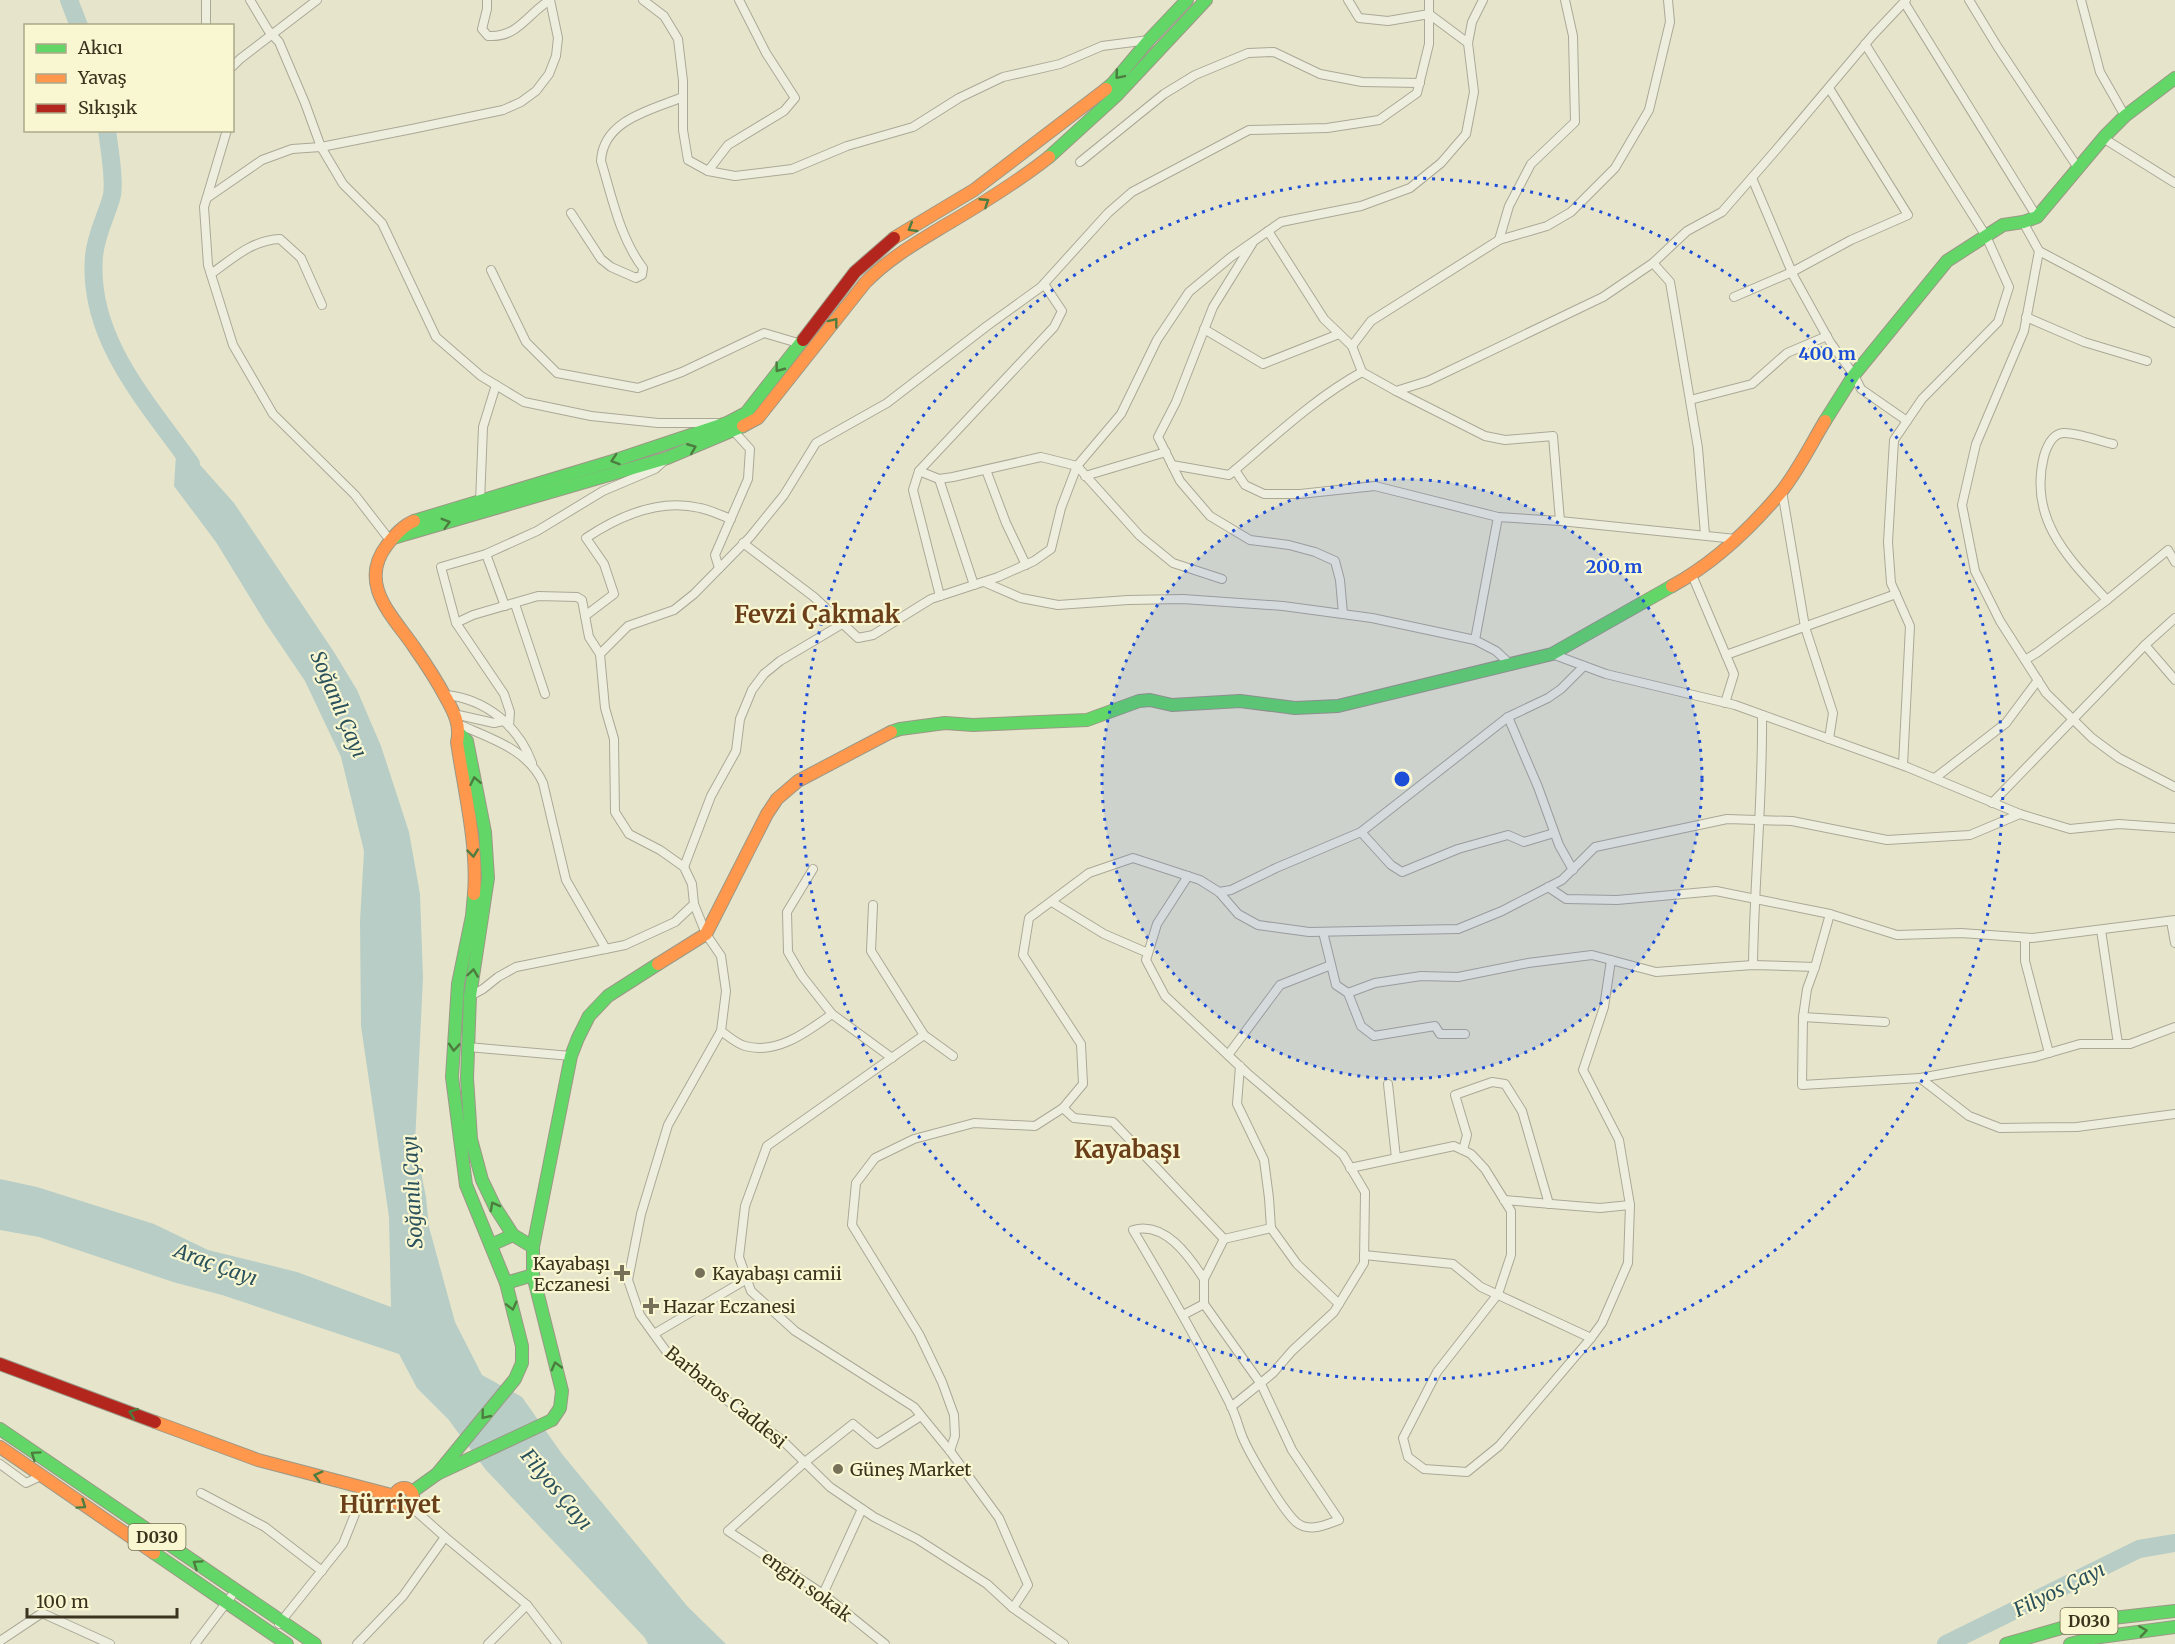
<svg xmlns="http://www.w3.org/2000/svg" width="2175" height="1644" font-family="Merriweather,serif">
<rect width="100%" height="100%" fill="#e6e5cc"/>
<!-- water -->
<path fill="#b8cdc5" d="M177 439 234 503 334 652 357 690 381 746 409 832 420 894 423 978 415 1143 426 1197 429 1227 455 1322 482 1375 522 1397 562 1454 688 1607 726 1644H648L645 1638 486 1470 448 1419 417 1388 399 1354 222 1295 173 1282 39 1237 0 1230V1179L37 1187 154 1224 208 1250 297 1272 391 1307 389 1217 361 1026 360 921 364 851 341 757 305 681 265 622 216 542 174 486Z"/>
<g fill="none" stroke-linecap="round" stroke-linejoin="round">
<!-- river -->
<g stroke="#b8cdc5" stroke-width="18">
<path d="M69 0 79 26"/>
<path d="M107 130C109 147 116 185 111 199 105 219 96 235 94 256 87 338 147 402 191 464"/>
<path d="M1946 1644 2139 1549 2175 1543"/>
</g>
<!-- street casing -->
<g stroke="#aba896" stroke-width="10">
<g id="street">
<path d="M206 0V26"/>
<path d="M250 0 268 30 279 42 305 103 321 147 343 184 382 223 436 337 481 376 524 402 591 416 658 423H716"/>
<path d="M487 0V9L482 29 488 36C518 38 527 14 550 0"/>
<path d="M643 0 664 16 678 39 683 81V130L688 160 708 171 735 176 792 169 847 146 913 127 959 98 1003 77 1060 64 1102 46 1149 40"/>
<path d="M1969 0 1997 46 2078 168"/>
<path d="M2081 0 2100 72 2125 116"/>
<path d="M1904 2 2037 217"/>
<path d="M1468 43 1472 22 1483 0"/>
<path d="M1865 44 1986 236 2009 287 1998 322 1922 399 1894 440 1888 542 1891 583 1910 626 1903 765"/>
<path d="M232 67 240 59 317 0"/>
<path d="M227 130 204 207 208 265 233 345 273 414 355 495 389 539"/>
<path d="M2103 138 2175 183"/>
<path d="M1080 162 1164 94 1195 75 1248 53 1274 52 1320 74 1362 82 1420 83"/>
<path d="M708 171 728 145 784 111 795 98 766 53 739 0"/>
<path d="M1752 178 1794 277 1830 342 1854 375 1861 389 1907 421"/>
<path d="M207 198 262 160 292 149 321 147 412 129 503 110 521 102 536 91 549 74 556 56 558 38 550 0"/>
<path d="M571 213 601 259 611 267 636 278 642 275 643 268C620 238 612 197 601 161 603 120 651 110 683 97"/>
<path d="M2023 222 2039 251 2024 331 1976 444 1962 505 1975 571 2000 621 2046 693 2092 738 2119 758 2175 787"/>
<path d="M1268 231 1324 319 1352 346"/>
<path d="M1499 240 1547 226 1571 212 1615 168 1649 110 1670 22 1668 0"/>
<path d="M1252 244 1213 307 1176 402 1158 437 1180 481 1210 516 1250 540 1289 545 1315 552 1335 561 1340 580 1343 614"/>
<path d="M2039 251 2175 323"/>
<path d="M1653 263 1670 282 1698 448 1705 535"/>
<path d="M491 270 526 342 557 373 638 388 682 372 764 333 798 343"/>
<path d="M211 274C232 259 252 240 280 239L301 258 322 305"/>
<path d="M1734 297 1792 272 1851 240 1908 215 1829 88"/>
<path d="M2026 317 2084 342 2147 361"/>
<path d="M1204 329 1263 364 1339 334"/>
<path d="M1362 372 1396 391 1428 381 1603 297 1653 263 1687 231 1722 212 1776 150 1873 35 1906 0"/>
<path d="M1396 391 1485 436 1505 440 1553 436 1560 521"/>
<path d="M1690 400 1752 384 1787 353 1827 336"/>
<path d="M1172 465 1229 475C1272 439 1313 399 1362 372L1352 346 1371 321 1499 240 1509 206 1531 164 1575 122 1573 36 1565 0"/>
<path d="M986 470 1006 523 1026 565"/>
<path d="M1235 470 1245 485 1264 494H1300L1375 486 1498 517 1560 521 1736 539"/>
<path d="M919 471 939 479 953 477 1041 457 1077 466 1140 536 1173 563 1222 579"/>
<path d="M1085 476 1166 452"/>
<path d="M939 479 974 585"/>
<path d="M1782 491 1805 627 1833 713 1829 739"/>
<path d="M480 502 483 427 496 385"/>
<path d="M743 543 814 597 858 638 873 635 931 599 998 577 1034 561 1051 549 1061 508 1077 466 1121 414 1157 340 1189 292 1231 257 1281 222 1361 206 1410 188 1441 163 1466 134 1474 92 1468 43 1429 14 1388 21 1359 18 1348 0"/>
<path d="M486 554 505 606"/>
<path d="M719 568 715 555 748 479 750 449 730 427"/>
<path d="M1692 575 1734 674 1725 703"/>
<path d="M984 582 1021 598 1058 605 1128 600 1183 599 1283 606 1372 618 1475 640 1496 651 1510 664"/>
<path d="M940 596 913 490 919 471 1054 327 1062 311 1044 284"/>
<path d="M2107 600C2068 558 2028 519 2044 456 2047 446 2052 434 2063 433 2076 432 2099 441 2113 444"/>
<path d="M515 604 545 694"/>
<path d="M585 616 614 594 604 564 586 538C619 516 659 498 700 508 710 510 720 515 731 519"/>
<path d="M456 623 473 615 538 596 577 597 582 600 589 637 600 654"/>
<path d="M1475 640 1498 517"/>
<path d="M2145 645 2175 680"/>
<path d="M1552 654 1606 674 1735 705 1907 767 2020 814 2070 829 2119 824 2175 828"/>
<path d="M1726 655 1896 594"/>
<path d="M2025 660 2038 652 2107 600 2168 550 2175 562"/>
<path d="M446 695C485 699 518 725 532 763"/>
<path d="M454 714 494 723 503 721"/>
<path d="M1508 717 1538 787 1559 845 1573 870"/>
<path d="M458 724C489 738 528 749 543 783L566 880 606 949"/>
<path d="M509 726 510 712 504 694 456 623 441 567 486 554 537 531 603 491 655 469 664 461"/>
<path d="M1935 778 2006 723 2038 680"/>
<path d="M1992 803 2145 645 2175 618"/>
<path d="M1361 832 1391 865 1402 872 1458 849 1508 835 1524 842 1554 833"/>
<path d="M684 867 711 796 736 751 740 719 752 690 764 674 780 661 842 624"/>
<path d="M813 869 787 912 788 952 802 976 832 1014 892 1058"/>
<path d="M1188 876 1157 924 1146 960 1165 996 1247 1073 1343 1155 1365 1192 1364 1263 1334 1312 1292 1351 1273 1373 1231 1407"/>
<path d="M1548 887 1566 899 1617 900 1716 891 1830 914 1897 935 1961 933 2032 938 2175 920"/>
<path d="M1219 892 1231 890 1276 868 1361 832 1508 717 1548 698 1561 689 1584 666"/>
<path d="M1052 902 1104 934 1148 953"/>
<path d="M694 904 706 934 721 956 726 991 721 1031 668 1125 641 1214 628 1280 640 1315 666 1351 704 1384 782 1440 830 1487 874 1517 917 1539 987 1584 1013 1608 1064 1644"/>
<path d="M873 905 871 951 924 1035 953 1056"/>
<path d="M1830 914 1815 967 1807 989 1803 1017 1802 1085 1920 1078 1969 1116 2000 1128 2077 1127 2175 1114"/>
<path d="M2171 921 2175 943"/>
<path d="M2101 930 2118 1044"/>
<path d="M1323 932 1336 985 1348 993 1375 983 1421 976 1458 977 1528 963 1592 955 1656 972 1753 965 1815 967"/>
<path d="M2025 938V961L2049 1053"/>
<path d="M1753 965C1754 882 1763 799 1762 715"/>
<path d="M1348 993 1361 1026 1374 1036 1435 1026 1440 1034H1465"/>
<path d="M468 997 483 989 498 977 516 967 625 945 675 922 694 904 692 884 684 867 660 850 629 834 615 812 614 739 605 708 600 654 628 626 674 610 694 594 750 537 784 495 816 443 887 403 987 326 1041 287 1108 213 1132 192 1249 130 1327 128 1379 120 1417 93 1429 44V0"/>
<path d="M1803 1017 1885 1022"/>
<path d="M721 1031C728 1036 737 1044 745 1046 778 1055 808 1031 832 1014"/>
<path d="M924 1035 767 1146 745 1206 739 1257 751 1291 795 1331 914 1407 950 1451 999 1518 1028 1585 1013 1608"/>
<path d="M468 1047 571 1056"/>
<path d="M1228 1055 1280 985 1331 965"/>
<path d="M1240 1066 1237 1104 1264 1160 1269 1198 1271 1228 1297 1264 1339 1304"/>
<path d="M1920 1078 2035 1057 2080 1044H2130L2175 1027"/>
<path d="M1388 1084 1396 1158"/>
<path d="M1063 1108 1074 1118 1113 1122 1224 1239 1271 1228"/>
<path d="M1463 1150 1467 1135 1455 1095 1492 1082 1505 1084 1522 1111 1549 1204"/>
<path d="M1350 1168 1454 1146 1471 1154 1485 1169 1511 1211V1255L1498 1294 1437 1372 1403 1438 1408 1457 1424 1469 1467 1472 1499 1446 1591 1338 1602 1323 1628 1263 1630 1205 1619 1140 1583 1070 1604 1007 1611 960"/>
<path d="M1504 1200 1600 1208 1630 1205"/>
<path d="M1364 1255 1453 1264 1481 1287 1591 1338"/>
<path d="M1204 1279C1189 1256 1165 1221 1133 1230 1167 1287 1199 1343 1229 1402 1235 1413 1238 1425 1242 1436 1250 1455 1282 1509 1296 1522 1309 1533 1325 1525 1339 1520L1292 1450 1261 1384 1204 1304V1279L1224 1239"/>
<path d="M1183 1315 1204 1304"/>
<path d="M654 1334 747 1279"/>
<path d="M950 1451 955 1436 954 1415 942 1382 919 1334 852 1225 856 1183 875 1158 914 1139 974 1123 1035 1126 1063 1108 1083 1084 1081 1044 1023 955 1029 918 1089 873 1133 858 1200 880 1219 892 1238 914 1258 925 1309 932 1458 929 1502 911 1562 880 1595 847 1727 819 1792 821 1887 840 1970 835 2020 814"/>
<path d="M0 1464 26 1483 41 1476"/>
<path d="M201 1493 265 1527 322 1571"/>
<path d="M409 1505 445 1537 527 1605 557 1644"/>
<path d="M823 1594 862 1509"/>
<path d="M279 1624 343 1544 365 1489"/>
<path d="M0 1641 42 1613 110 1644"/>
<path d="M195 1644 236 1590"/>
<path d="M357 1644 403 1596 445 1537"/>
<path d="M488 1644 527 1605"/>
<path d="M885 1644 823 1594 728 1531 805 1462 853 1424 877 1444 921 1416"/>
</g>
</g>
<!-- fast casing -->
<g stroke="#9b9886" stroke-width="14">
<g id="fast">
<path d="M1106 89 1113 83 1149 40 1187 0"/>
<path d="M1049 157 1117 95 1206 0"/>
<path d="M1825 421 1854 375 1947 261 2003 225 2023 222 2037 217 2105 136 2125 116 2175 78"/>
<path d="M414 521 613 461 727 423 746 413 803 340"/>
<path d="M393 538 667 458 743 426"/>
<path d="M891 732 900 729 945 723 973 725 1087 720 1139 701 1150 700 1172 705 1240 701 1295 708 1338 706 1552 654 1672 586"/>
<path d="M459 733 467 741 485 832 488 878 470 996 467 1078 471 1139 482 1180 495 1207 513 1235 533 1247"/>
<path d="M491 1245 513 1235"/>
<path d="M506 1283 533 1275"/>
<path d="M0 1429 315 1644"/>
<path d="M437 1474 552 1420 560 1408 562 1391 533 1275V1247L571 1056 578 1038 589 1016 608 996 658 964"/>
<path d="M412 1492 437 1474 515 1379 522 1363V1346L506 1283 466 1185 452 1077 458 984 472 916 474 894"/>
<path d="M154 1553 287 1644"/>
<path d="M2006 1644 2086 1621 2175 1611"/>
<path d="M2070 1644 2093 1638 2175 1627"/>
</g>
</g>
<!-- slow casing -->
<g stroke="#9b9886" stroke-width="14">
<g id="slow">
<path d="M894 238 974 190 1106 89"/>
<path d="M743 426 758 418 865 283C888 259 916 243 944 226 980 205 1016 183 1049 157"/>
<path d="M414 521C403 525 394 536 387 545 357 584 393 616 414 647 426 664 437 681 446 698 454 712 461 726 457 742 464 790 478 846 474 894"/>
<path d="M1672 586C1714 563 1750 529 1781 492 1798 471 1811 444 1825 421"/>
<path d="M658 964 706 934 767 814 777 799 798 781 891 732"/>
<path d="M155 1422 258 1460 395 1496"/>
<path d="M0 1447 154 1553"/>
<circle cx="404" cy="1497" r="9"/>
</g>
</g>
<!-- jam casing -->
<g stroke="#9b9886" stroke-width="14">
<g id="jam">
<path d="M803 340 855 272 894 238"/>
<path d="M0 1364 155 1422"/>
</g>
</g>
<!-- street -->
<use href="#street" stroke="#eeeedf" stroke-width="8"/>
<!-- fast -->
<use href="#fast" stroke="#63d668" stroke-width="12"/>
<!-- slow -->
<use href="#slow" stroke="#ff974d" stroke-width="12"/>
<!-- jam -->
<use href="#jam" stroke="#b3261e" stroke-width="12"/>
</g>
<!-- one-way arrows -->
<defs><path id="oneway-chevron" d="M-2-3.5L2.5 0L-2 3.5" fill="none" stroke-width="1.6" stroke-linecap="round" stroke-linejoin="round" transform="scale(1.5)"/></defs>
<g stroke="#4d7c3f">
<use href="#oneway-chevron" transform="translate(1119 75) rotate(130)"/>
<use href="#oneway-chevron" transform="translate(985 202) rotate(-33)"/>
<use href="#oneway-chevron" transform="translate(912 228) rotate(149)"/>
<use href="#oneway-chevron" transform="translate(834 322) rotate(-52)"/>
<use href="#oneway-chevron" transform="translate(779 368) rotate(127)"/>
<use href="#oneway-chevron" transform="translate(692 448) rotate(-22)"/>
<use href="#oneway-chevron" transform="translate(615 460) rotate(162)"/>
<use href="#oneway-chevron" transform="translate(446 523) rotate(-16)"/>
<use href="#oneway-chevron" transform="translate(475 781) rotate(-101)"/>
<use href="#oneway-chevron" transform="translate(473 853) rotate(84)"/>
<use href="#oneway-chevron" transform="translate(473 973) rotate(-82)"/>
<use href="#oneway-chevron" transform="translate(454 1047) rotate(94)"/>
<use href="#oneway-chevron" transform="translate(494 1206) rotate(-118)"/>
<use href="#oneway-chevron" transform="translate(512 1306) rotate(76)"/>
<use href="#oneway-chevron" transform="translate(556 1366) rotate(-105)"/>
<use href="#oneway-chevron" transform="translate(133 1413) rotate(-160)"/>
<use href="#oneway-chevron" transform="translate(485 1415) rotate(129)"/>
<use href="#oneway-chevron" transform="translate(35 1455) rotate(-145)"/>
<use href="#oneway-chevron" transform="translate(318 1476) rotate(-165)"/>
<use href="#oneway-chevron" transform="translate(82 1505) rotate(34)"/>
<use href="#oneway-chevron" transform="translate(197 1564) rotate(-146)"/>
<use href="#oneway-chevron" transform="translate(2143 1631) rotate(-8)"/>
</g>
<!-- distance rings -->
<circle cx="1402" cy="779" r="300" fill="#1d4ed8" fill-opacity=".12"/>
<g fill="none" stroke="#1d4ed8" stroke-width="3" stroke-dasharray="3 6">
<circle cx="1402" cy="779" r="300"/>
<circle cx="1402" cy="779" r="601"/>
</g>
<!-- markers -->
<g fill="#77715a" stroke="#f8f7d2" stroke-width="2">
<path d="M619 1264h6v6h6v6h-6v6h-6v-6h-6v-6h6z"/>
<circle cx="700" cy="1273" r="6"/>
<path d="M648 1297h6v6h6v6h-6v6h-6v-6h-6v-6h6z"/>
<circle cx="838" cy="1469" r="6"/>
</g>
<g text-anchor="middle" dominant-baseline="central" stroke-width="4.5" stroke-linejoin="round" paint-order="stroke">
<!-- shield labels -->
<g fill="#f8f7d2" stroke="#746e53" stroke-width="1.5">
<rect x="128.5" y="1524" width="57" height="26" rx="4.5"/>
<rect x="2060.5" y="1608" width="57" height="26" rx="4.5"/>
</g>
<g font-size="16" font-weight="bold" fill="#3b331d">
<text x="157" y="1537">D030</text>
<text x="2089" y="1621">D030</text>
</g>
<!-- poi labels -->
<g font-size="18" fill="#3b331d" stroke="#f8f7d2" text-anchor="start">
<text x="610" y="1263" text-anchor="end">Kayabaşı<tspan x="610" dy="21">Eczanesi</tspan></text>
<text x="712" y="1273">Kayabaşı camii</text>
<text x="663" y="1306">Hazar Eczanesi</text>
<text x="850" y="1469">Güneş Market</text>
</g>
<!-- street labels -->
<g font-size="18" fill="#3b331d" stroke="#f8f7d2">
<text transform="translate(726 1397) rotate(39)">Barbaros Caddesi</text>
<text transform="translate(807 1586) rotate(36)">engin sokak</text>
</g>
<!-- water labels -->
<g font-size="20" font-style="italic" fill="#2b525c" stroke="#f8f7d2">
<text transform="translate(339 704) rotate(67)">Soğanlı Çayı</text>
<text transform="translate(412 1192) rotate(-93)">Soğanlı Çayı</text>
<text transform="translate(216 1264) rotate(20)">Araç Çayı</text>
<text transform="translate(557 1489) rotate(50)">Filyos Çayı</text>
<text transform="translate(2059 1589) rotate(-26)">Filyos Çayı</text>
</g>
<!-- district labels -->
<g font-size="24" font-weight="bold" fill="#6b3f19" stroke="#f8f7d2">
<text x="817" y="614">Fevzi Çakmak</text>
<text x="1127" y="1149">Kayabaşı</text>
<text x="390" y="1504">Hürriyet</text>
</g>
</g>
<circle cx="1402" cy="779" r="9" fill="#1d4ed8" stroke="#f8f7d2" stroke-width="3"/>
<g font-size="18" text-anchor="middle" font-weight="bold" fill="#1d4ed8" stroke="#f8f7d2" stroke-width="4.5" stroke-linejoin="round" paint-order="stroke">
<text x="1827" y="360">400 m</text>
<text x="1614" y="573">200 m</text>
</g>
<!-- legend -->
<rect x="24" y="24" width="210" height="108" fill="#f8f7d2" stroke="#aca98a" stroke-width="1.5"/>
<rect x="36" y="44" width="30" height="9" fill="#63d668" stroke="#aca98a" stroke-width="1.5"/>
<text x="78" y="54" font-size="18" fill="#3b331d">Akıcı</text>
<rect x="36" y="74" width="30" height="9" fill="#ff974d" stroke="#aca98a" stroke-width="1.5"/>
<text x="78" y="84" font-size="18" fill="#3b331d">Yavaş</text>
<rect x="36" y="104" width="30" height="9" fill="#b3261e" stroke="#aca98a" stroke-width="1.5"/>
<text x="78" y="114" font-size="18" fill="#3b331d">Sıkışık</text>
<!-- scale -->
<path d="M27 1608v9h150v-9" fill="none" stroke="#3b331d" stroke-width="3"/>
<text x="36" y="1608" font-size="18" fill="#3b331d" stroke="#f8f7d2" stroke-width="4.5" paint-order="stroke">100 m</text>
</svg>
